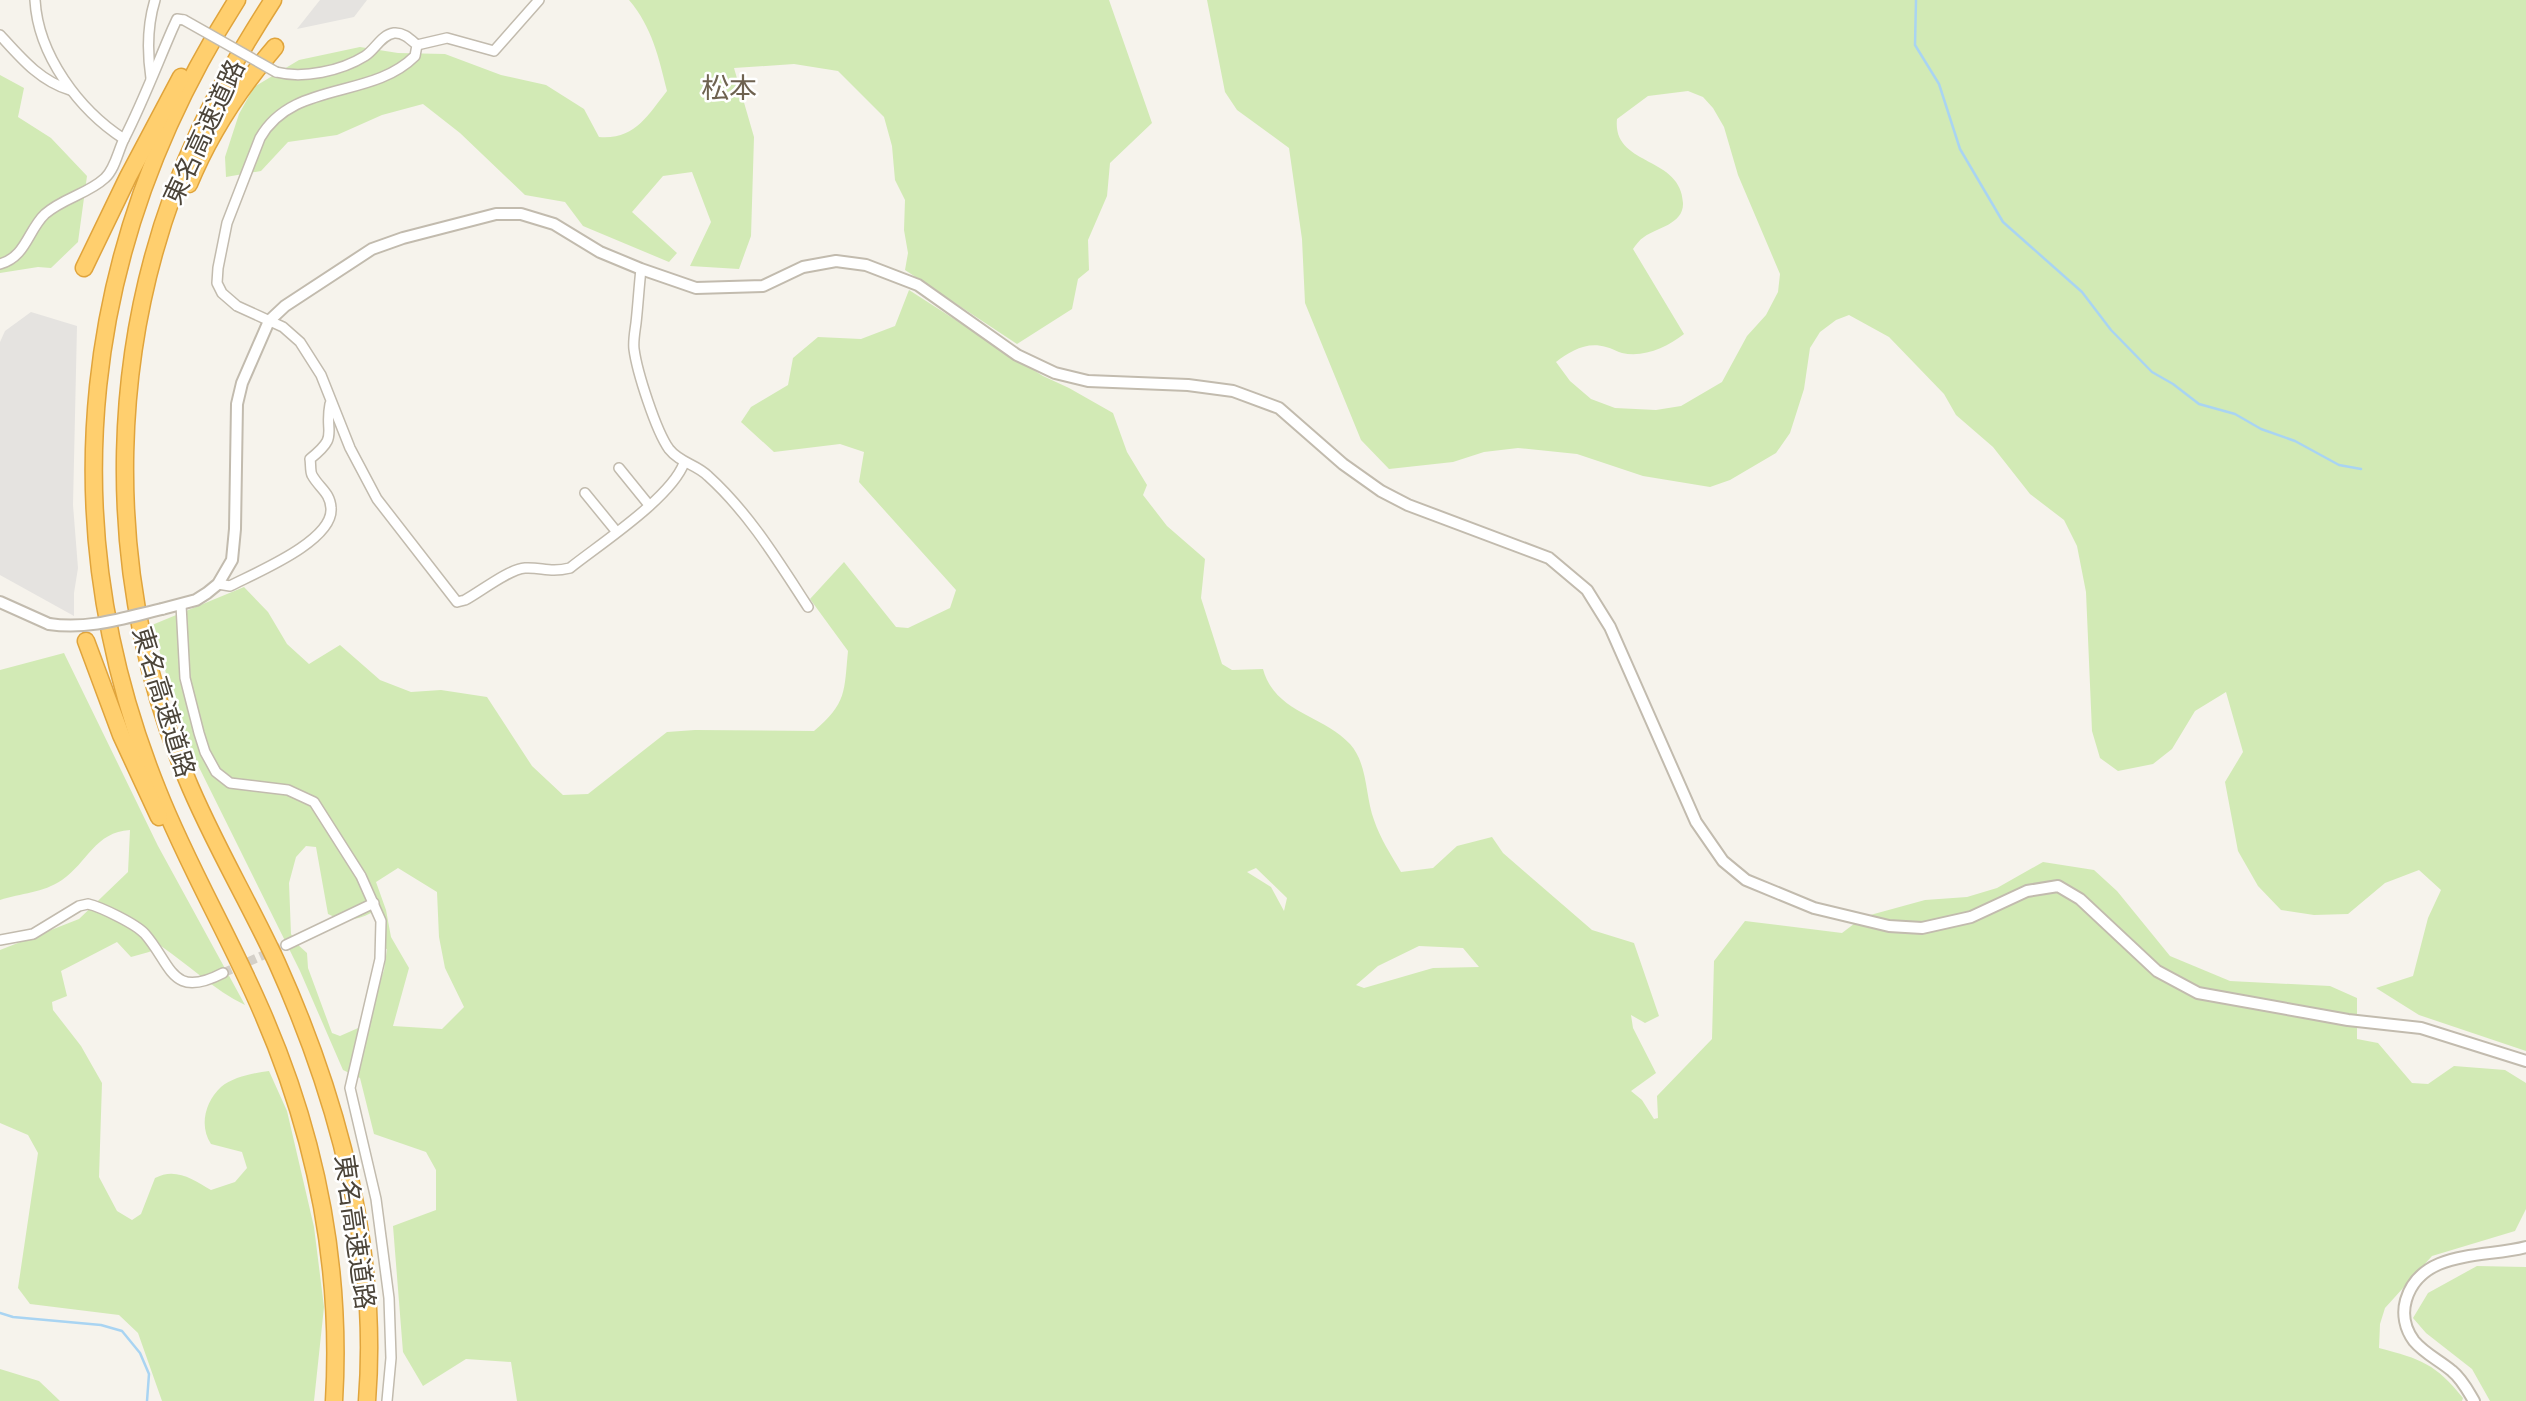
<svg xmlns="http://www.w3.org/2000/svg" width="2526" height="1401" font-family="'Space Grotesk','Noto Sans JP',sans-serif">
<rect width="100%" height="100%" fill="#f6f3ec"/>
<!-- green -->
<g fill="#d2eab5" fill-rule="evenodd">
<path d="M629 0H1109L1152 123 1110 163 1107 196 1088 240 1089 270 1078 279 1072 309 1017 344 905 270 908 253 904 230 905 200 895 180 892 146 884 117 838 71 794 64 734 68 754 137 751 236 739 269 690 266 711 222 692 172 663 176 632 212 677 253 669 262 583 226 565 202 525 195 460 133 423 104 382 115 337 135 288 142 261 171 226 177 225 157 239 114 254 87 299 60 360 47 398 53 445 54 501 75 546 85 584 109 599 137C635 140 647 116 667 91 659 58 652 27 629 0Z"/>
<path d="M1207 0H2526V1051L2419 1015 2376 988 2413 976 2428 918 2441 890 2419 870 2385 883 2348 914 2314 915 2281 910 2258 886 2238 851 2225 782 2243 752 2226 692 2195 711 2172 749 2153 764 2118 771 2100 758 2092 731 2086 592 2077 546 2064 520 2030 494 1993 447 1956 415 1944 394 1889 337 1849 315 1836 320 1820 332 1810 348 1804 389 1790 433 1776 453 1730 480 1710 487 1643 476 1577 454 1518 448 1484 452 1453 462 1389 469 1361 440 1305 303 1302 239 1289 148 1237 110 1225 92ZM1688 91 1703 97 1713 108 1724 127 1738 175 1780 274 1778 292 1766 315 1747 336 1722 382 1681 406 1656 410 1615 408 1591 399 1570 381 1556 362C1570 351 1587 341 1606 347 1612 348 1617 352 1622 353 1644 358 1667 347 1684 334L1633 249C1636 245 1639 240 1644 237 1657 228 1684 224 1683 203 1681 155 1612 167 1617 119L1648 96Z"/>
<path d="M0 75 24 88 18 117 51 138 87 176 78 242 51 268 38 267 0 273Z"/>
<path d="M909 290 1043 376 1069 388 1113 413 1127 452 1147 485 1143 495 1167 526 1205 559 1201 598 1222 664 1232 670 1263 669C1275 713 1322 714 1350 744 1368 764 1365 796 1374 820 1380 838 1391 855 1401 872L1433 868 1457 846 1492 837 1503 853 1592 930 1634 943 1659 1016 1645 1023 1631 1015 1633 1028 1656 1073 1631 1091 1642 1100 1654 1119 1658 1118 1657 1096 1712 1039 1714 961 1745 921 1842 933 1863 917 1925 900 1967 897 1997 888 2043 862 2094 870 2117 891 2170 956 2230 981 2330 986 2357 998V1039L2378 1043 2412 1083 2428 1084 2454 1066 2505 1070 2526 1083V1209L2515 1231 2432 1256 2385 1308 2380 1324 2379 1348C2421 1359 2436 1364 2463 1398L2462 1401H517L511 1362 466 1359 423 1386 403 1352 393 1226 436 1210V1170L426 1152 374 1134 360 1078 343 1070 300 971 185 739 152 625 244 587 268 612 287 644 309 664 340 645 380 680 411 692 441 690 487 697 532 766 563 795 588 794 667 732 695 730 814 731C847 703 844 692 848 651L810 599 844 562 896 627 908 628 950 608 956 590 859 482 864 452 840 444 774 452 741 422 751 407 788 385 793 358 818 337 861 339 895 326ZM306 846 316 847 328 914C344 922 356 921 371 913L378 920 379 948 387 949 384 970 365 1025 340 1036 332 1033 308 968 307 953 296 943 291 934 289 883 296 857ZM398 868 437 892 439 937 445 968 464 1007 442 1029 393 1026 409 968 391 937 386 910 376 882ZM1256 868 1287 898 1284 911 1271 887 1247 872ZM1419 946 1463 948 1479 967 1433 968 1364 988 1356 985 1378 966Z"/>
<path d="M64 653 158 846 245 1005C214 990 189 965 161 946L149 952 131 957 117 942 61 971 67 996 52 1002 53 1010 81 1046 102 1083 99 1177 117 1211 132 1220 141 1214 155 1178C175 1167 193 1179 211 1190L235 1182 247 1168 242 1152 211 1144C199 1126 205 1102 221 1087 233 1077 254 1073 269 1071L287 1111 314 1227 324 1307 314 1401H162L138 1333 119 1315 30 1304 18 1288 38 1153 28 1135 0 1123V950L79 919 128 872 130 830C95 832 88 862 62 880 43 893 21 893 0 900V670Z"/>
<path d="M2477 1266 2526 1267V1401H2490L2472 1369 2426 1333 2413 1318 2428 1293Z"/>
<path d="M0 1369 39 1381 60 1401H0Z"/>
</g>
<!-- parking -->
<g fill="#e5e3e0">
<path d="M320 0H367L354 17 297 29Z"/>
<path d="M31 312 77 326 73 505 78 568 74 593V616L0 575V342L5 331Z"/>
</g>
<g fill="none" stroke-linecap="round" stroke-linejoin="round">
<!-- stream -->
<g stroke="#a9d4f2" stroke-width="2.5">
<path d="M1916 0 1915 45 1939 84 1960 149 2003 222 2082 292 2111 330 2152 372 2173 384 2199 404 2235 414 2261 429 2295 441 2339 465 2361 469"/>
<path d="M0 1313 13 1317 101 1325 122 1331 140 1353 149 1374 147 1401"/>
</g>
<!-- minor-tunnel -->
<path stroke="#d4d0c8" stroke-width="9" stroke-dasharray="9 4.5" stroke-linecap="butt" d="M223 973 286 945"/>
<!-- minor casing -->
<g stroke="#c2bbae" stroke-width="12">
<g id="minor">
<path d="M35 0C38 55 79 110 124 139"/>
<path d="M0 35C21 58 40 81 70 90"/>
<path d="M417 45 447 38 494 51 539 0"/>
<path d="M276 72C303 79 341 71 365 56 375 50 381 35 394 33 403 32 410 39 417 45L415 56C371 100 293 80 260 138L227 223 218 268 217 283 222 293 237 306 283 327 300 342 321 375 350 448 377 499 457 602 465 600C480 592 509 569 525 568 542 567 549 573 570 568 600 544 671 498 684 463"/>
<path d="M151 78C147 51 147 26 155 0"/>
<path d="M0 264C26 257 28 230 45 214 63 198 88 194 105 178 115 169 118 151 124 139 142 104 156 67 172 30L177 19 184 20"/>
<path d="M641 269C639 287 638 305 636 323 635 331 633 341 634 349 637 372 656 431 669 449 680 463 696 464 708 476 749 513 778 561 808 607"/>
<path d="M619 468 649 505"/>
<path d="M585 493 616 531"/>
<path d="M218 584 230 586C255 573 334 541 331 508 330 492 319 488 312 475 310 471 311 464 310 459 340 435 324 435 330 404"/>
<path d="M181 605 185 678 199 733 205 752 216 772 230 783 288 790 314 802 361 876 381 921 380 959 350 1088 376 1199 389 1298 391 1358 387 1401"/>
<path d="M0 940 33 934 79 906 88 904C101 907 136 924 145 934 172 965 171 1000 223 973"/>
<path d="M286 945 374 903"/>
</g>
</g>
<!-- tertiary casing -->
<g stroke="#c2bbae" stroke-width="14">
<g id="tertiary">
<path d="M0 602 49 624"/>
<path d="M162 609 196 600 207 593 218 584 232 560 235 529 237 404 242 383 269 321 285 306 372 249 403 238 496 214H521L554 224 600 252 641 269 696 288 763 286 803 267 836 261 866 265 918 285 1017 355 1055 373 1088 381 1188 385 1233 391 1279 408 1343 464 1381 491 1408 505 1549 558 1587 590 1610 627 1696 822 1723 861 1746 880 1814 908 1889 926 1922 928 1971 917 2027 891 2058 886 2080 899 2157 971 2198 993 2348 1020 2421 1028 2526 1061"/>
<path d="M2474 1401C2468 1391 2462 1379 2452 1371 2439 1360 2425 1354 2414 1341 2405 1329 2402 1314 2406 1300 2421 1249 2485 1258 2526 1247"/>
</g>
</g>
<!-- motorway casing -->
<g stroke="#e0a43c" stroke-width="19">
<g id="motorway">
<path d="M237 0C81 244 49 521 158 791 188 867 230 937 262 1012 316 1136 342 1266 334 1401"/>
<path d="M273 0C246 42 221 84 200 129 105 333 100 569 186 777 212 841 248 900 277 963 339 1101 379 1249 367 1401"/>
<path d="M189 184C210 133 239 89 275 47"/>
<path d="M84 268 128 177 181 77"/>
<path d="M86 641 121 735 159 817"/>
</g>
</g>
<!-- minor -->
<use href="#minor" stroke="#fff" stroke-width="9"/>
<!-- tertiary -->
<use href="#tertiary" stroke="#fff" stroke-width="10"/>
<!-- motorway -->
<use href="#motorway" stroke="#ffcf6e" stroke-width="16"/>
<!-- minor-bridge casing -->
<g stroke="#c2bbae" stroke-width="12" stroke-linecap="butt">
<path id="minor-bridge" d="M184 20 276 72"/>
</g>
<!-- tertiary-bridge casing -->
<g stroke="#c2bbae" stroke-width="14" stroke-linecap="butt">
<path id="tertiary-bridge" d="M49 624C88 630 124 618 162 609"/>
</g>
<!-- minor-bridge -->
<use href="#minor-bridge" stroke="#fff" stroke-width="9"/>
<!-- tertiary-bridge -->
<use href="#tertiary-bridge" stroke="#fff" stroke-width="10"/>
</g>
<g text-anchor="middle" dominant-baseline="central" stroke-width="5" stroke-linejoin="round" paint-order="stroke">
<!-- street labels -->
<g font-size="26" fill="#4b4439" stroke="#fff">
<text transform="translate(204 132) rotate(-65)">東名高速道路</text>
<text transform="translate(164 702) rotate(73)">東名高速道路</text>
<text transform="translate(355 1232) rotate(82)">東名高速道路</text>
</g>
<!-- neighbourhood labels -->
<g font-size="28" fill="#6e6250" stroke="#fff">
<text x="729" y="88">松本</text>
</g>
</g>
</svg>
